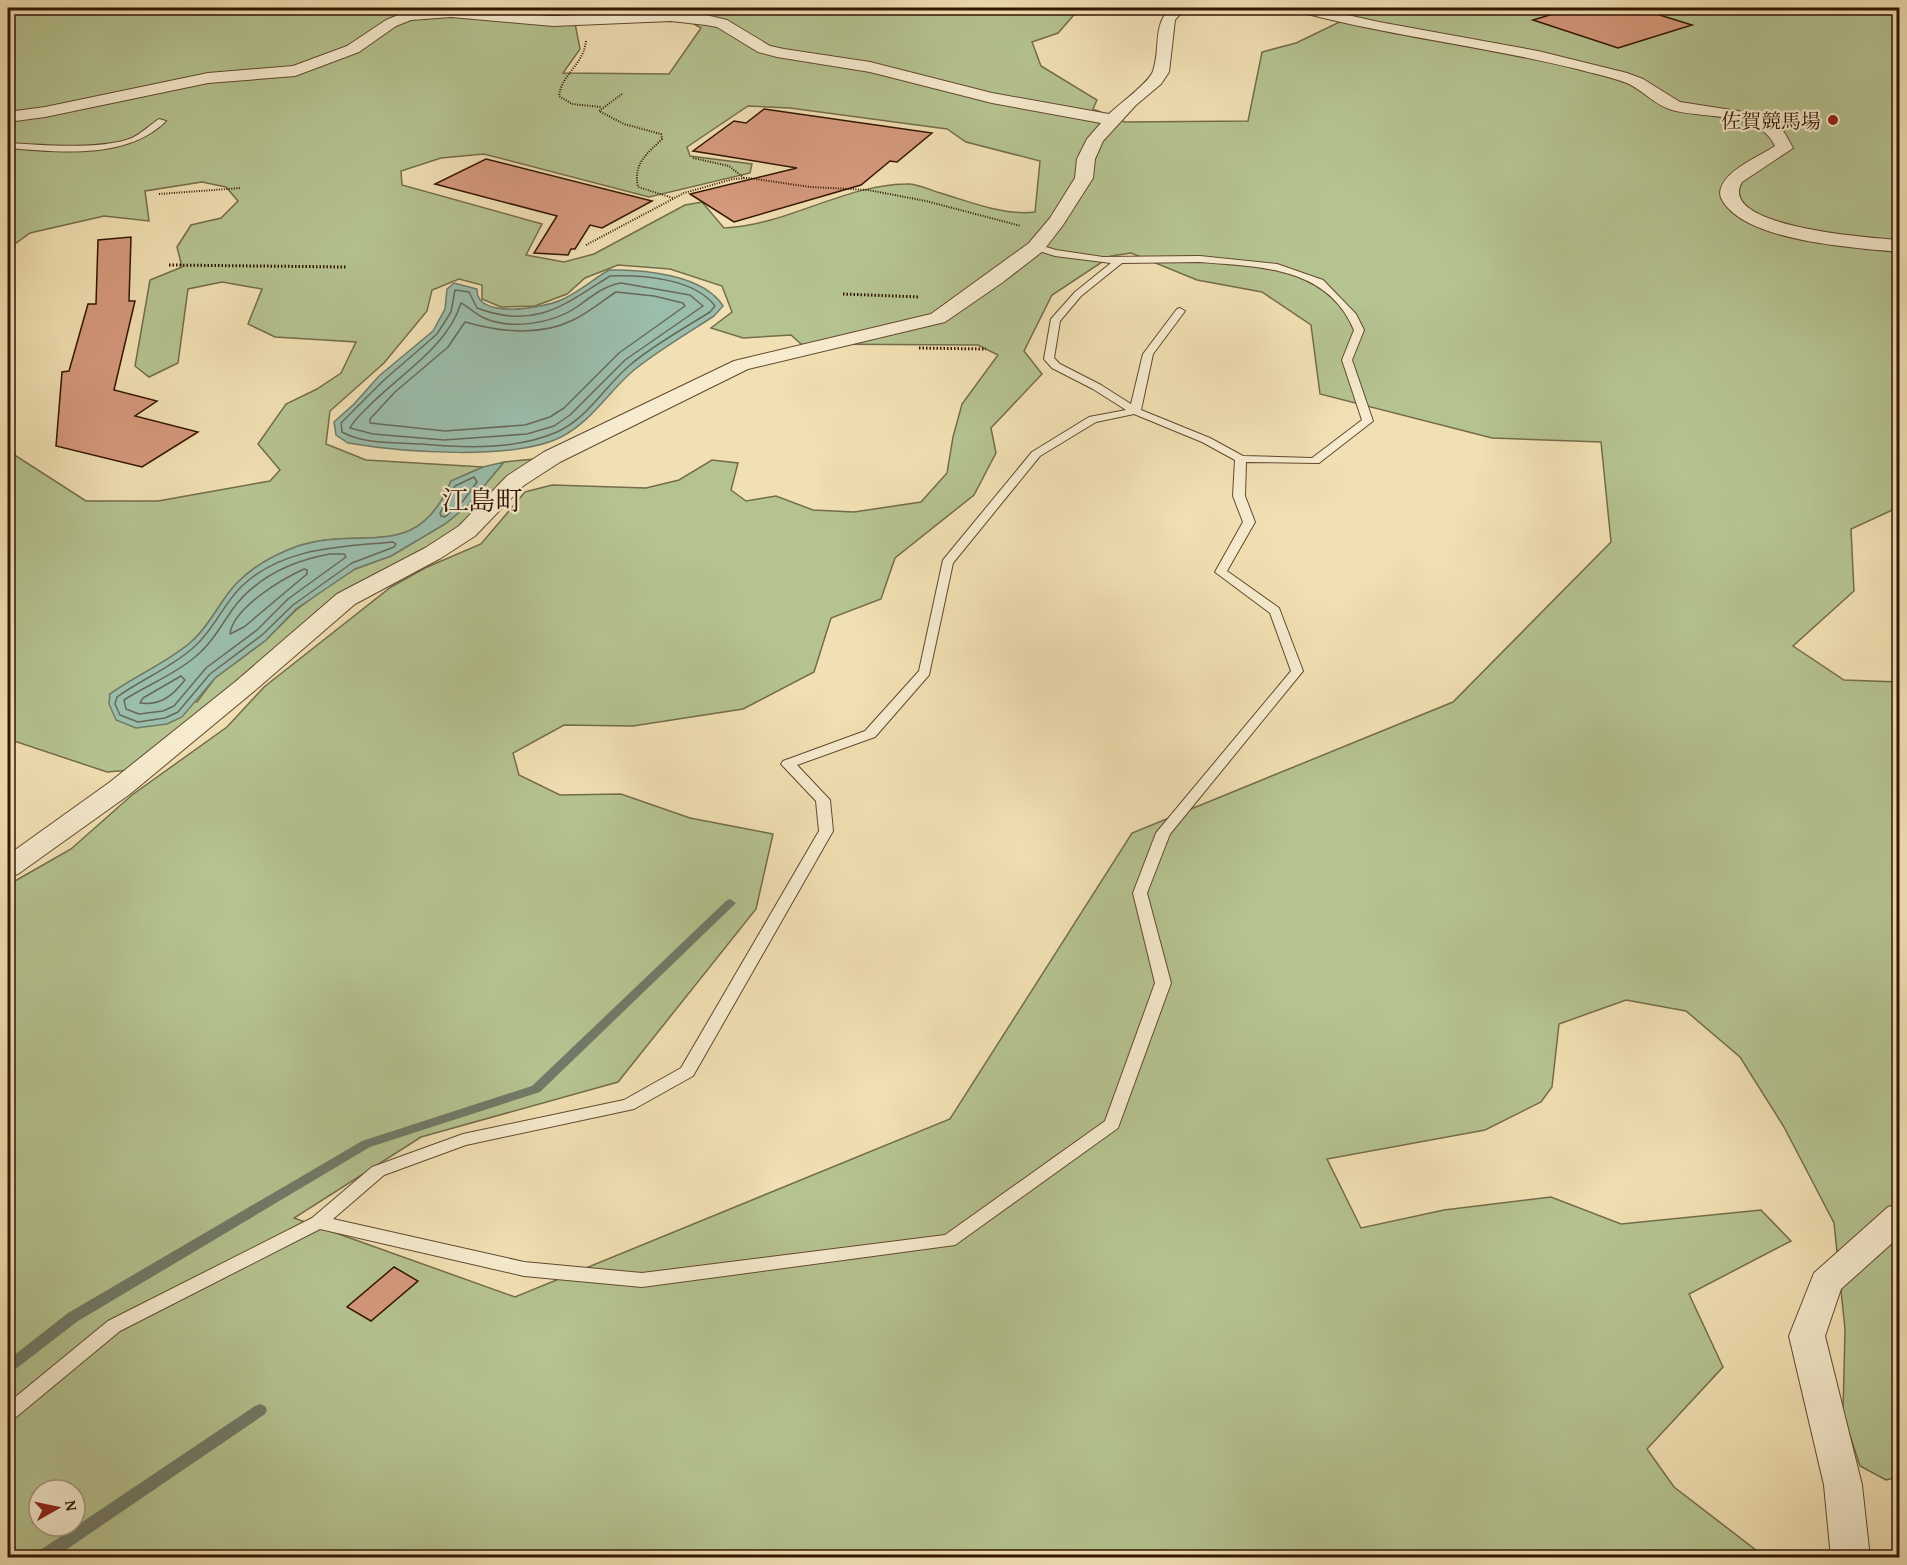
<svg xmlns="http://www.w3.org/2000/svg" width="1907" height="1565" font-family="'Gentium Book Plus','Noto Serif JP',serif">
<rect width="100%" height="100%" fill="#f1e0b3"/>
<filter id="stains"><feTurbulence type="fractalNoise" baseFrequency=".00333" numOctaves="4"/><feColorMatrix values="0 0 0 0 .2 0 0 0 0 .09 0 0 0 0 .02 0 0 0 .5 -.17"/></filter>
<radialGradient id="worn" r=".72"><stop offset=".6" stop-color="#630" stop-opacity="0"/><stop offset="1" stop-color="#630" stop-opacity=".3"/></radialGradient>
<!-- green -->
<path fill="#b5c390" stroke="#746c4a" stroke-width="1.5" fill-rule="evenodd" d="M8 8H1080L1058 33 1032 42 1041 66 1097 100 1093 109 1125 122 1248 121 1262 52 1296 43 1348 18 1307 8H1899V507L1851 529 1854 591 1793 646 1844 680 1899 682V1477L1886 1480 1860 1466 1843 1414 1845 1329 1834 1223 1784 1127 1740 1057 1686 1011 1626 1000 1559 1024 1552 1087 1541 1102 1485 1130 1327 1159 1361 1228 1444 1210 1551 1197 1621 1224 1761 1210 1791 1241 1689 1294 1723 1367 1647 1449 1674 1487 1765 1557H8V885L71 849 132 795 227 727 264 687 391 587 425 568 481 544 525 492 552 485 646 488 679 480 712 460 738 463 731 490 746 501 776 496 813 510 854 512 921 502 947 473 953 437 962 404 998 355 978 345 801 344 791 335 743 338 711 328 732 312 722 286 670 269 618 265 585 278 567 294 535 306 501 307 482 299V285L459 279 432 290 427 311 384 363 330 411 326 444 366 460 483 467 451 481C417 564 362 525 298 546 276 554 252 567 236 584 219 602 210 626 191 642 167 663 136 675 110 694L197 702 215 678 266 640 296 610 334 582 355 569 391 556 445 524 468 505 504 462 535 459 458 533 345 596 131 770 107 772 8 739V442L16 456 86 501H158L270 481 280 470 258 444 286 404 317 389 341 373 356 342 275 337 248 324 262 289 222 282 188 289 178 363 149 377 135 366 150 280 182 267 177 247 191 225 221 218 238 201 226 187 202 182 145 191 149 221 104 216 30 233 8 249ZM677 14 701 28 669 74 563 73 580 49 574 18ZM748 106 790 108 947 129 966 142 1040 161 1035 212C1002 216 969 201 937 192 928 189 916 183 906 184 843 185 788 225 724 228L702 202 685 205 594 254 564 262 526 255 542 224 402 185 401 171 441 158 484 154 649 197 750 173 752 164 690 156 687 147ZM1131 253 1197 280 1262 292 1311 325 1320 394 1492 438 1601 442 1611 542 1453 702 1132 833 950 1119 515 1297 294 1218 421 1137 618 1082 756 909 773 834 690 818 621 794 560 795 519 775 513 753 564 725 633 726 743 709 814 672 831 618 881 599 895 558 974 495 996 453 991 428 1042 374 1024 351 1052 295 1111 256ZM39 1490H75V1526H39Z"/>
<!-- water -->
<g fill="#9bbdab" stroke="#717a68" stroke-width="1.5">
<path d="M609 270C643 269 704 275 723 306L714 316C688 333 659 350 634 370 609 391 591 422 561 437 513 461 401 452 348 443L336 435 334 422 354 404 379 376 433 331 445 309 447 289 454 283 477 289C475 320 543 308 561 300 578 293 593 279 609 270Z"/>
<path d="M504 462 468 505 445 524 391 556 355 569 296 609 266 640 215 678 182 717 167 724 136 728 116 720 109 704 110 694C136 675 167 663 191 642 210 626 219 602 236 584 252 567 276 554 298 546 362 525 417 564 451 481L483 467Z"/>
</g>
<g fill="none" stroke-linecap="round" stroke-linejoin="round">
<!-- shore -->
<g stroke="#676957" stroke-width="1.5">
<path d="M610 276C642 275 694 278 715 306L710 312C683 329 655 344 630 365 605 386 588 418 557 432 516 450 465 448 422 444 396 442 365 445 342 432L341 423 384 380 437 334 451 312 455 290 469 292 477 308C535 330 564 305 610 276Z"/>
<path d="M621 283 690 295 703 306 625 360 570 415 554 426 527 434 444 440 373 434 350 428C354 420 362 413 368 407 400 374 447 348 461 303 469 307 475 314 484 318 511 330 552 324 577 307 591 297 603 286 621 283Z"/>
<path d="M616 292 654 296 683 303 685 306 619 353 564 408 550 417 525 425 445 431 370 423V419L395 392 448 347 465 322C500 332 539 337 573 320 588 313 602 301 616 292Z"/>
<path d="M474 477 477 482 463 501 445 517 441 516 440 513 455 486Z"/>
<path d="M393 542 396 544 394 547 352 563 293 605 262 635 210 674 178 712 165 718 138 722 120 715 115 704 117 697C142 679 171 668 194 647 214 630 223 604 242 586 283 547 340 547 393 542Z"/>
<path d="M330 554H344L346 557 288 599 257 630 206 668 174 706 163 711 139 714 126 709 124 700C147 685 174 675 195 657 211 644 221 626 232 610 256 577 291 561 330 554Z"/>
<path d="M304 569 307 570V574L244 627 230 634C233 608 282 579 304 569Z"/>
<path d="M181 676 185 680C173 695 161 706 140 703L143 698Z"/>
</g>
<!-- stream -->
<g fill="#717a68" fill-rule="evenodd">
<path d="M730 899 736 903 734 905 540 1092 370 1147 78 1321 13 1371 8 1372V1360L68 1313 362 1141 532 1086 726 901Z"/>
<path d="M260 1404 265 1406 267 1410 265 1414 54 1558H34L36 1553 255 1406Z"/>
</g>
</g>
<!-- building -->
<g fill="#d5997c" stroke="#331503" stroke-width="1.5">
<path d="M1573 8H1637L1692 25 1618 48 1533 20Z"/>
<path d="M764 109 932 133 897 162 890 161 861 185 734 222 690 194 797 168 693 151 734 121 746 123Z"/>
<path d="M486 159 652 201 602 228 590 225 575 249H571L568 255 534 253 557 216 435 184Z"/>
<path d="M131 237 129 301H135L114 390 157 401 135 416 198 432 142 467 56 446 62 372 69 371 88 304H96L98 240Z"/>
<path d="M394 1267 418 1281 371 1321 347 1307Z"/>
</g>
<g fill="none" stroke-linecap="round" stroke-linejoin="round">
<!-- lane casing -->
<g stroke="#62482f" stroke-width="2">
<g id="lane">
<path d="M159 119 166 121C127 160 59 152 8 148V143C41 145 102 150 132 138 142 133 150 125 159 119Z"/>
<path d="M1036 244 1056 250 1103 257 1200 256 1277 264 1323 280 1356 314 1364 330 1352 360 1373 421 1319 463 1246 462 1245 496 1255 522 1227 571 1279 608 1303 671 1170 834 1147 893 1171 983 1118 1128 955 1245 642 1287 524 1276 320 1229 120 1331 15 1418 8 1420V1403L108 1321 312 1218 372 1167 463 1134 624 1100 681 1068 819 831 816 801 781 764 783 761 865 731 919 671 943 560 1032 452 1089 417 1126 410 1093 389 1052 368 1044 359 1051 319 1075 292 1111 263 1055 256 1033 249V245ZM1200 262C1259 267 1327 266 1354 330L1342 360 1362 420 1312 458 1243 456 1210 438 1141 410 1153 354 1185 311 1180 308 1177 309 1143 354 1131 404 1101 385 1060 364 1054 358 1060 321 1081 296 1122 263ZM1134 414 1202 442 1235 460 1233 496 1243 522 1215 572 1270 613 1291 671 1156 833 1133 893 1155 983 1105 1121 945 1235 642 1273 524 1262 333 1219 384 1175 466 1145 634 1109 693 1076 833 831 830 800 797 765 875 737 929 675 953 563 1040 456 1096 422Z"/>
</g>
</g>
<!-- street casing -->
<g stroke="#62482f" stroke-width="2">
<g id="street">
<path d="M1170 8H1185L1175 20 1169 72 1161 84 1136 105 1103 141 1095 159 1093 178 1063 225 1043 251 1003 282 945 322 748 369 560 462 523 486 475 536 441 558 355 604 253 692 130 794 18 874 8 877V855L110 782 235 682 337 594 425 548 459 526 507 476 544 452 734 361 931 314 1029 243 1050 218 1075 178 1077 159 1087 139 1101 123 992 103 870 72 777 57 758 52 717 27 706 25 671 21 553 26 451 17 411 20 396 26 359 52 295 76 208 83 45 117 8 122V112L45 107 208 73 293 66 347 46 386 20 403 13 451 9 553 16 671 11 706 15 727 20 770 46 784 49 870 62 992 93 1109 114C1119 104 1150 82 1153 71 1161 48 1152 27 1170 8Z"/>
<path d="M1294 8H1316L1379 22 1538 51 1627 73 1643 79 1680 102 1738 111 1774 123 1784 132 1793 148 1742 182C1715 228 1876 238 1900 240V252C1855 248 1759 242 1728 208 1723 202 1718 196 1721 188 1727 169 1759 157 1775 146 1759 111 1704 119 1672 110 1655 105 1645 92 1629 84 1613 77 1594 74 1577 69 1484 46 1388 36 1296 11Z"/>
<path d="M1900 1204V1236L1841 1289 1825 1336 1862 1485 1870 1558H1831L1824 1485 1789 1336 1814 1273 1888 1207Z"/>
</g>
</g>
<!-- path-far1 -->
<g stroke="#331503" stroke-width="2" stroke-dasharray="1 1.5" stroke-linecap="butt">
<path d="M586 41C583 66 562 73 559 96L572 104 601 107"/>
<path d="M622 94 599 111 624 124 661 134 662 139C647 154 633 163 638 187L673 198"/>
<path d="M693 158 729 166 744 178"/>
<path d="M159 194 241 188"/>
<path d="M586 245 684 193 733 179 749 178 810 187 868 190 926 201 1021 226"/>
</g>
<!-- path -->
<g stroke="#331503" stroke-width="3" stroke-dasharray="1.5 2" stroke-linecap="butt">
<path d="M169 265 346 267"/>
<path d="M843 294 920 297"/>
<path d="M919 348 986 349"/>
</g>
<!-- lane -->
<use href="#lane" fill="#f6ebce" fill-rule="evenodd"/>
<!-- street -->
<use href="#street" fill="#f6ebce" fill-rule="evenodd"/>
</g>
<!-- markers -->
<circle fill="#8f2418" stroke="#f6ebce" stroke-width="2" cx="1833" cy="120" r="6"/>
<g text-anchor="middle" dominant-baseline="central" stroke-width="4.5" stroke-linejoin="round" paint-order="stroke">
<!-- far-poi labels -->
<g font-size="20" fill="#331503" stroke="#f6ebce" text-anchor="end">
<text x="1821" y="120">佐賀競馬場</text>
</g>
<!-- quarter labels -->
<g font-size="27" fill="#331503" stroke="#f6ebce">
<text x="482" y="500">江島町</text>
</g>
</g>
<!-- margin -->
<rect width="1907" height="1565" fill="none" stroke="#f1e0b3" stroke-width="30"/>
<rect x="9" y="9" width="1889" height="1547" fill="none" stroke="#331503" stroke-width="3"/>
<rect x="15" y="15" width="1877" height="1535" fill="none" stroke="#331503" stroke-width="1.5"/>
<!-- north arrow -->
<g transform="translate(57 1508) rotate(81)"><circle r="28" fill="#f6ebce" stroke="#a8957d" stroke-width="1.5"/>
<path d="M0-4.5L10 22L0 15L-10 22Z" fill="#8f2418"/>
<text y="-9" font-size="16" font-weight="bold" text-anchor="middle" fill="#331503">N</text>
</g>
<rect width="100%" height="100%" filter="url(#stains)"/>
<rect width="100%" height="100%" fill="url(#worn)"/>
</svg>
